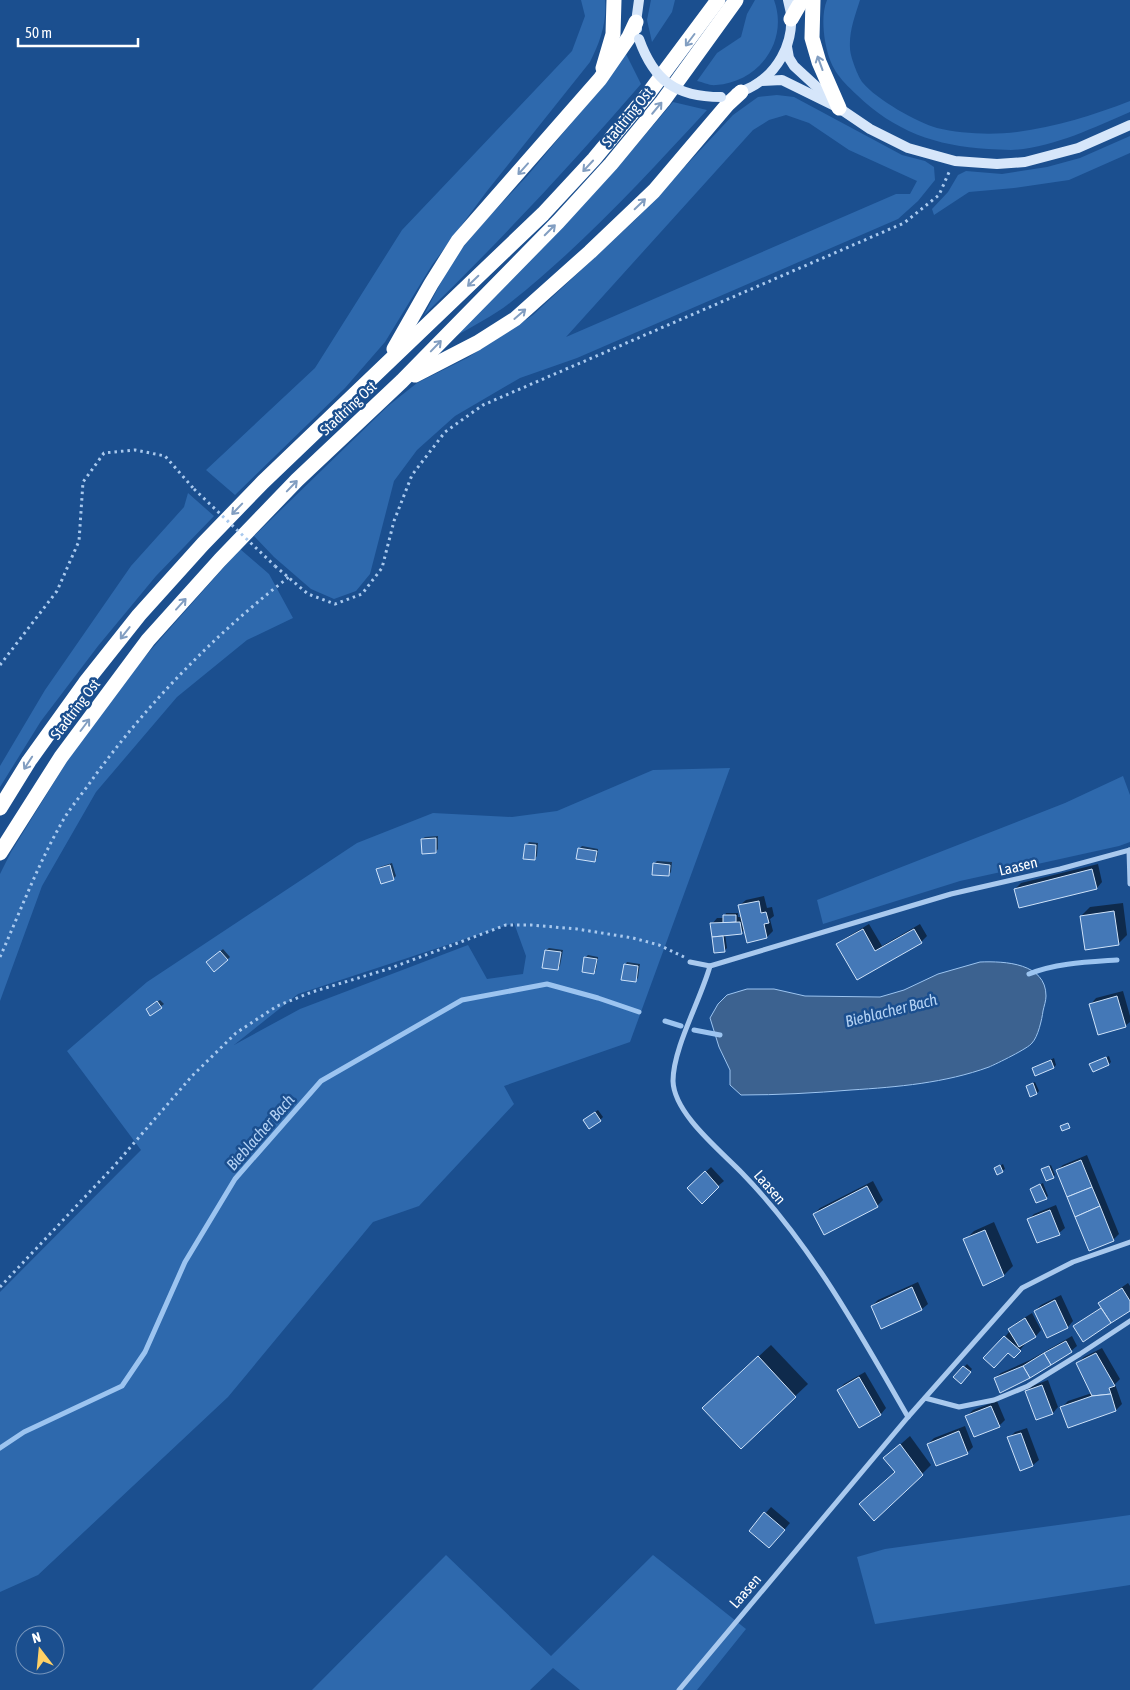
<svg xmlns="http://www.w3.org/2000/svg" width="1130" height="1690" font-family="'Asap Condensed',sans-serif">
<rect width="100%" height="100%" fill="#1b4f8f"/>
<!-- green -->
<g fill="#2e69ad" fill-rule="evenodd">
<path d="M581 0H605C607 23 600 42 590 62L487 191 432 265 385 342 345 388 235 495 206 470 315 368 402 230 572 51 585 16Z"/>
<path d="M651 0H675L672 12 652 42 647 20Z"/>
<path d="M755 0H774C789 41 759 82 716 85 710 86 703 82 697 81L717 53 741 37 747 14Z"/>
<path d="M827 0H860C855 16 849 31 850 48 850 56 858 77 863 83 876 99 918 123 937 128 961 134 993 135 1017 132 1055 127 1094 115 1130 101V112C1092 128 1053 148 1011 150 1003 150 995 149 988 149 936 146 894 131 857 95 838 77 830 68 825 41 823 28 822 12 827 0Z"/>
<path d="M625 52 641 84C572 164 500 241 424 315L453 259 486 220 528 175 594 96Z"/>
<path d="M777 95 794 97 902 155 925 161 934 167 935 180 918 201 898 219 577 358 520 378 455 416 417 450 394 481 370 574 356 591 334 599 311 589 274 557 254 536 388 406 417 383 467 358 533 315 636 219 733 115 758 97ZM786 115 809 123 849 150 917 181 910 194H896L566 337 753 130 769 120Z"/>
<path d="M673 102 707 110C645 177 583 245 511 302 494 316 472 326 453 338L633 149Z"/>
<path d="M1130 136V153L1069 180 1014 188 969 192 934 215 932 209 948 192 958 175 966 171 1002 174 1047 167 1080 158Z"/>
<path d="M188 493 214 516 156 576 98 646 41 721 0 787V766L45 690 131 566 184 507Z"/>
<path d="M240 549 269 574 293 618 247 640 177 697 96 792 42 886 0 1001V874L11 852 74 750 134 669Z"/>
<path d="M730 768 630 1042 504 1086 514 1104 419 1206 373 1222 228 1397 38 1575 0 1592V1292L141 1150 67 1051 147 982 357 843 433 813 512 817 557 811 653 770ZM514 923 526 956 523 974 487 979 468 945 300 1009 234 1045 298 994Z"/>
<path d="M1123 776 1130 795V842L1119 846 960 881 823 924 817 900 1065 803Z"/>
<path d="M1130 1515V1585L875 1624 857 1557 885 1549Z"/>
<path d="M446 1555 551 1656 653 1555 746 1629 697 1690H580L553 1668 530 1690H312Z"/>
</g>
<!-- water -->
<path fill="#3c6290" stroke="#9cc4f0" d="M980 962C1005 961 1046 963 1046 996 1046 1001 1044 1006 1043 1011 1042 1019 1038 1037 1032 1043 1029 1048 996 1064 989 1067 945 1083 898 1087 851 1090 814 1093 778 1095 741 1095L730 1085V1070L719 1047 710 1018 718 1004 727 995 747 989H774L805 996 880 997 904 990 938 974Z"/>
<!-- shadow -->
<g fill="#0007">
<path d="M438 836V849L436 852 422 839 425 837Z"/>
<path d="M529 842 538 843 537 856 535 859 526 845Z"/>
<path d="M582 846 598 849 597 858 594 861 579 849Z"/>
<path d="M657 861 672 862 671 872 669 875 654 864Z"/>
<path d="M392 863 396 876 393 879 378 869 380 867Z"/>
<path d="M1098 864 1102 882 1097 888 1015 889 1021 883Z"/>
<path d="M764 896 767 908 772 907 774 916 770 919 773 931 767 937 745 929 741 933 725 934 727 948 724 951 715 952 712 924 717 918H724L726 913H738V917H742L740 905 746 900Z"/>
<path d="M1123 903 1127 935 1118 944 1081 916 1090 907Z"/>
<path d="M869 924 882 946 920 924 927 936 921 942 857 978 838 944 844 939Z"/>
<path d="M549 948 563 950 560 966 557 969 546 950Z"/>
<path d="M223 949 230 957 227 960H210Z"/>
<path d="M588 955 598 957 596 970 594 973 585 958Z"/>
<path d="M627 962 640 964 638 978 635 981 625 965Z"/>
<path d="M1123 991 1130 1016V1022L1125 1026 1091 1004 1096 998Z"/>
<path d="M160 1000 164 1004 151 1014 150 1007Z"/>
<path d="M1109 1056 1111 1062 1109 1064H1091Z"/>
<path d="M1054 1058 1056 1065 1054 1067 1034 1068Z"/>
<path d="M1035 1082 1039 1091 1037 1093 1027 1086Z"/>
<path d="M598 1110 603 1117 600 1120 587 1118Z"/>
<path d="M1087 1155 1119 1234 1113 1240 1057 1170 1063 1165Z"/>
<path d="M1003 1164 1005 1169 1002 1171 996 1168Z"/>
<path d="M1051 1165 1055 1175 1053 1177 1043 1169Z"/>
<path d="M711 1167 724 1181 718 1186 689 1188Z"/>
<path d="M873 1181 883 1200 877 1206 814 1214 820 1208Z"/>
<path d="M1043 1183 1048 1196 1046 1198 1031 1189Z"/>
<path d="M1056 1205 1065 1228 1059 1233 1029 1219 1034 1214Z"/>
<path d="M994 1222 1013 1266 1004 1275 984 1284 965 1240 974 1231Z"/>
<path d="M918 1282 928 1304 922 1309 872 1306 878 1300Z"/>
<path d="M1128 1283 1130 1286V1310L1084 1340 1075 1327 1081 1321 1102 1307 1100 1303 1106 1298Z"/>
<path d="M1061 1295 1073 1321 1068 1327 1048 1337 1035 1311 1041 1305Z"/>
<path d="M1032 1313 1041 1330 1036 1336 1024 1343 1025 1344 1014 1357 1005 1337 1016 1323Z"/>
<path d="M1072 1336 1077 1346 1071 1351 995 1378 1001 1373 1030 1360Z"/>
<path d="M771 1345 808 1384 741 1447 716 1396Z"/>
<path d="M1102 1348 1120 1379 1115 1384 1122 1404 1116 1410 1069 1426 1062 1407 1068 1401 1092 1393 1078 1363 1084 1357Z"/>
<path d="M967 1364 972 1369 961 1382 955 1377Z"/>
<path d="M865 1372 886 1408 881 1414 859 1426 838 1390 844 1384Z"/>
<path d="M1048 1380 1058 1407 1053 1413 1037 1419 1026 1392 1032 1386Z"/>
<path d="M997 1401 1005 1420 999 1426 967 1416 973 1410Z"/>
<path d="M965 1426 973 1447 967 1453 928 1444 934 1438Z"/>
<path d="M1027 1428 1039 1460 1033 1465 1009 1438 1015 1432Z"/>
<path d="M910 1436 931 1465 922 1474 896 1472 894 1450Z"/>
<path d="M771 1507 790 1523 775 1541 750 1531Z"/>
</g>
<g fill="none" stroke-linecap="round" stroke-linejoin="round">
<!-- stream -->
<g stroke="#9cc4f0" stroke-width="5">
<path d="M1029 974C1056 963 1088 962 1117 960"/>
<path d="M665 1021 681 1026"/>
<path d="M694 1030 720 1035"/>
<path d="M0 1448 24 1432 122 1386 145 1352 185 1262 235 1179 321 1081 462 1000 547 984 598 998 639 1012"/>
</g>
</g>
<!-- building -->
<g fill="#4478b7" stroke="#cfe3fa">
<path d="M436 838V853L422 854 421 839Z"/>
<path d="M525 844 536 845 535 860 523 859Z"/>
<path d="M578 848 597 851 595 862 576 859Z"/>
<path d="M653 863 670 865 669 876 652 875Z"/>
<path d="M390 865 394 880 381 884 376 869Z"/>
<path d="M1092 869 1097 889 1019 908 1014 889Z"/>
<path d="M759 901 761 913 766 912 769 923 764 924 767 938 747 943 738 905Z"/>
<path d="M1114 911 1119 945 1085 950 1080 916Z"/>
<path d="M723 915H736V922L723 923Z"/>
<path d="M740 922 742 934 712 937 710 923Z"/>
<path d="M863 929 875 951 914 929 922 943 857 980 836 944Z"/>
<path d="M723 936 725 952 714 953 712 937Z"/>
<path d="M545 950 561 952 558 970 542 968Z"/>
<path d="M220 951 228 960 214 972 206 962Z"/>
<path d="M584 957 597 959 594 974 582 972Z"/>
<path d="M624 964 638 966 636 982 621 980Z"/>
<path d="M1117 996 1126 1027 1098 1035 1089 1004Z"/>
<path d="M157 1001 162 1008 150 1016 146 1009Z"/>
<path d="M1106 1057 1109 1065 1093 1072 1089 1064Z"/>
<path d="M1051 1060 1054 1068 1035 1076 1032 1068Z"/>
<path d="M1033 1083 1037 1094 1030 1097 1026 1086Z"/>
<path d="M595 1112 601 1121 589 1129 583 1120Z"/>
<path d="M1068 1123 1070 1128 1062 1131 1060 1126Z"/>
<path d="M1081 1160 1092 1187 1067 1197 1056 1170Z"/>
<path d="M1000 1165 1003 1172 997 1175 994 1168Z"/>
<path d="M1049 1166 1054 1178 1046 1181 1041 1169Z"/>
<path d="M705 1171 719 1187 702 1204 687 1188Z"/>
<path d="M1040 1184 1047 1199 1036 1203 1030 1189Z"/>
<path d="M867 1186 878 1207 824 1235 813 1214Z"/>
<path d="M1092 1187 1100 1206 1075 1217 1067 1197Z"/>
<path d="M1100 1206 1114 1241 1089 1251 1075 1217Z"/>
<path d="M1050 1210 1060 1235 1037 1243 1027 1219Z"/>
<path d="M985 1230 1004 1276 983 1286 963 1239Z"/>
<path d="M912 1287 922 1310 881 1329 871 1306Z"/>
<path d="M1122 1288 1130 1301V1311L1111 1323 1098 1303Z"/>
<path d="M1055 1300 1068 1328 1047 1338 1034 1311Z"/>
<path d="M1101 1308 1111 1323 1083 1342 1073 1326Z"/>
<path d="M1025 1318 1036 1337 1019 1347 1008 1329Z"/>
<path d="M1004 1336 1021 1351 1014 1358 1008 1353 994 1368 983 1358Z"/>
<path d="M1066 1341 1072 1352 1051 1365 1044 1353Z"/>
<path d="M1044 1353 1051 1365 1030 1378 1023 1366Z"/>
<path d="M1096 1353 1115 1386 1109 1388 1111 1394 1092 1396 1076 1363Z"/>
<path d="M758 1356 796 1397 741 1449 702 1408Z"/>
<path d="M963 1366 971 1372 961 1384 953 1377Z"/>
<path d="M1023 1366 1030 1378 1000 1393 994 1378Z"/>
<path d="M859 1377 881 1415 859 1428 837 1390Z"/>
<path d="M1042 1385 1053 1414 1036 1420 1025 1391Z"/>
<path d="M1111 1394 1116 1411 1068 1428 1060 1407 1092 1396Z"/>
<path d="M991 1406 1000 1427 974 1437 965 1416Z"/>
<path d="M959 1431 968 1454 936 1466 927 1444Z"/>
<path d="M1021 1433 1033 1466 1020 1471 1007 1437Z"/>
<path d="M900 1444 923 1475 874 1521 859 1504 895 1472 883 1458Z"/>
<path d="M764 1512 785 1530 769 1548 749 1531Z"/>
</g>
<g fill="none" stroke-linecap="round" stroke-linejoin="round">
<!-- path -->
<g stroke="#a9c9ee" stroke-width="3" stroke-dasharray="2.5 4" stroke-linecap="butt">
<path d="M275 566 308 594 335 604 362 594 382 568 394 521 412 475 445 432 483 405 904 223 939 195 950 170"/>
<path d="M0 665 57 591 79 541 83 482 104 453 135 450 165 456 194 489"/>
<path d="M0 957C21 910 39 861 65 817 74 803 85 790 94 777 148 703 216 633 289 577"/>
<path d="M0 1287 115 1165 192 1076 236 1033 277 1006 312 992 388 969 506 925H531L577 929 633 938 659 945 684 957"/>
</g>
<!-- street -->
<g stroke="#a9c9ee" stroke-width="5">
<path d="M1129 850 1130 884"/>
<path d="M690 962 710 966 951 894 1060 869 1130 850"/>
<path d="M710 966C701 999 673 1048 673 1081 674 1114 721 1151 742 1173 811 1244 859 1332 908 1417"/>
<path d="M925 1398 959 1407 994 1400 1028 1386 1080 1354 1130 1321"/>
<path d="M679 1690 908 1417 1022 1288 1073 1262 1130 1242"/>
</g>
<!-- secondary -->
<g stroke="#d6e6fa" stroke-width="10">
<path d="M637 29 636 22 639 0"/>
<path d="M787 47 789 58 794 66 831 100"/>
<path d="M761 81 782 80 839 108 870 129 908 148 955 161 997 164 1025 162 1078 148 1130 125"/>
<path d="M736 93C776 82 800 40 788 0"/>
</g>
<!-- highway -->
<g stroke="#fff" stroke-width="15">
<path d="M813 0 812 38 819 62 839 108"/>
<path d="M791 19 802 0"/>
<path d="M603 68 613 34 614 0"/>
<path d="M394 349 431 284 458 241 600 79 629 37 636 22"/>
<path d="M415 375 477 343 515 319 590 252 654 191 728 104 741 92"/>
<path d="M0 808 29 761 85 683 139 615 203 544 263 482 543 214 594 159 648 94 718 0"/>
<path d="M0 853 61 757 148 640 220 560 297 480 402 381 558 222 611 164 663 101 736 0"/>
</g>
<!-- path-bridge -->
<path stroke="#a9c9ee" stroke-width="3" stroke-dasharray="2.5 4" stroke-linecap="butt" d="M194 489 275 566"/>
<!-- secondary-bridge -->
<path stroke="#d6e6fa" stroke-width="10" d="M639 39C654 81 676 97 721 97"/>
</g>
<!-- one-way arrows -->
<defs><path id="oneway-shaft" d="M-6 0H5M1.5-3L5.5 0L1.5 3" fill="none" stroke-width="1.6" stroke-linecap="round" stroke-linejoin="round" transform="scale(1.25)"/></defs>
<g stroke="#829ec1">
<use href="#oneway-shaft" transform="translate(690 40) rotate(127)"/>
<use href="#oneway-shaft" transform="translate(820 63) rotate(-110)"/>
<use href="#oneway-shaft" transform="translate(657 108) rotate(-50)"/>
<use href="#oneway-shaft" transform="translate(588 166) rotate(133)"/>
<use href="#oneway-shaft" transform="translate(523 169) rotate(132)"/>
<use href="#oneway-shaft" transform="translate(640 204) rotate(-44)"/>
<use href="#oneway-shaft" transform="translate(550 230) rotate(-45)"/>
<use href="#oneway-shaft" transform="translate(473 281) rotate(136)"/>
<use href="#oneway-shaft" transform="translate(520 314) rotate(-41)"/>
<use href="#oneway-shaft" transform="translate(436 346) rotate(-46)"/>
<use href="#oneway-shaft" transform="translate(292 486) rotate(-46)"/>
<use href="#oneway-shaft" transform="translate(237 509) rotate(134)"/>
<use href="#oneway-shaft" transform="translate(181 604) rotate(-48)"/>
<use href="#oneway-shaft" transform="translate(125 633) rotate(128)"/>
<use href="#oneway-shaft" transform="translate(85 725) rotate(-53)"/>
<use href="#oneway-shaft" transform="translate(28 763) rotate(123)"/>
</g>
<g text-anchor="middle" dominant-baseline="central" stroke-width="5" stroke-linejoin="round" paint-order="stroke">
<!-- street labels -->
<g font-size="15" fill="#fff" stroke="#1b4f8f">
<text transform="translate(627 117) rotate(-51)">Stadtring Ost</text>
<text transform="translate(348 408) rotate(-43)">Stadtring Ost</text>
<text transform="translate(75 709) rotate(-53)">Stadtring Ost</text>
<text transform="translate(1018 866) rotate(-13)">Laasen</text>
<text transform="translate(770 1187) rotate(49)">Laasen</text>
<text transform="translate(745 1591) rotate(-49)">Laasen</text>
</g>
<!-- water labels -->
<g font-size="16" font-style="italic" fill="#b5d3f5" stroke="#1b4f8f">
<text transform="translate(891 1010) rotate(-14)">Bieblacher Bach</text>
<text transform="translate(260 1132) rotate(-49)">Bieblacher Bach</text>
</g>
</g>
<!-- north arrow -->
<g transform="translate(40 1650) rotate(344)"><circle r="24" fill="#1b4f8f" stroke="#7695bc"/>
<path d="M0-4L9 19L0 12L-9 19Z" fill="#ffd166"/>
<text y="-8" font-size="14" font-weight="bold" text-anchor="middle" fill="#ffffff">N</text>
</g>
<!-- scale -->
<path d="M18 38v8h120v-8" fill="none" stroke="#ffffff" stroke-width="2.5"/>
<text x="25" y="38" font-size="15" fill="#ffffff" stroke="#1b4f8f" stroke-width="4" paint-order="stroke">50 m</text>
</svg>
